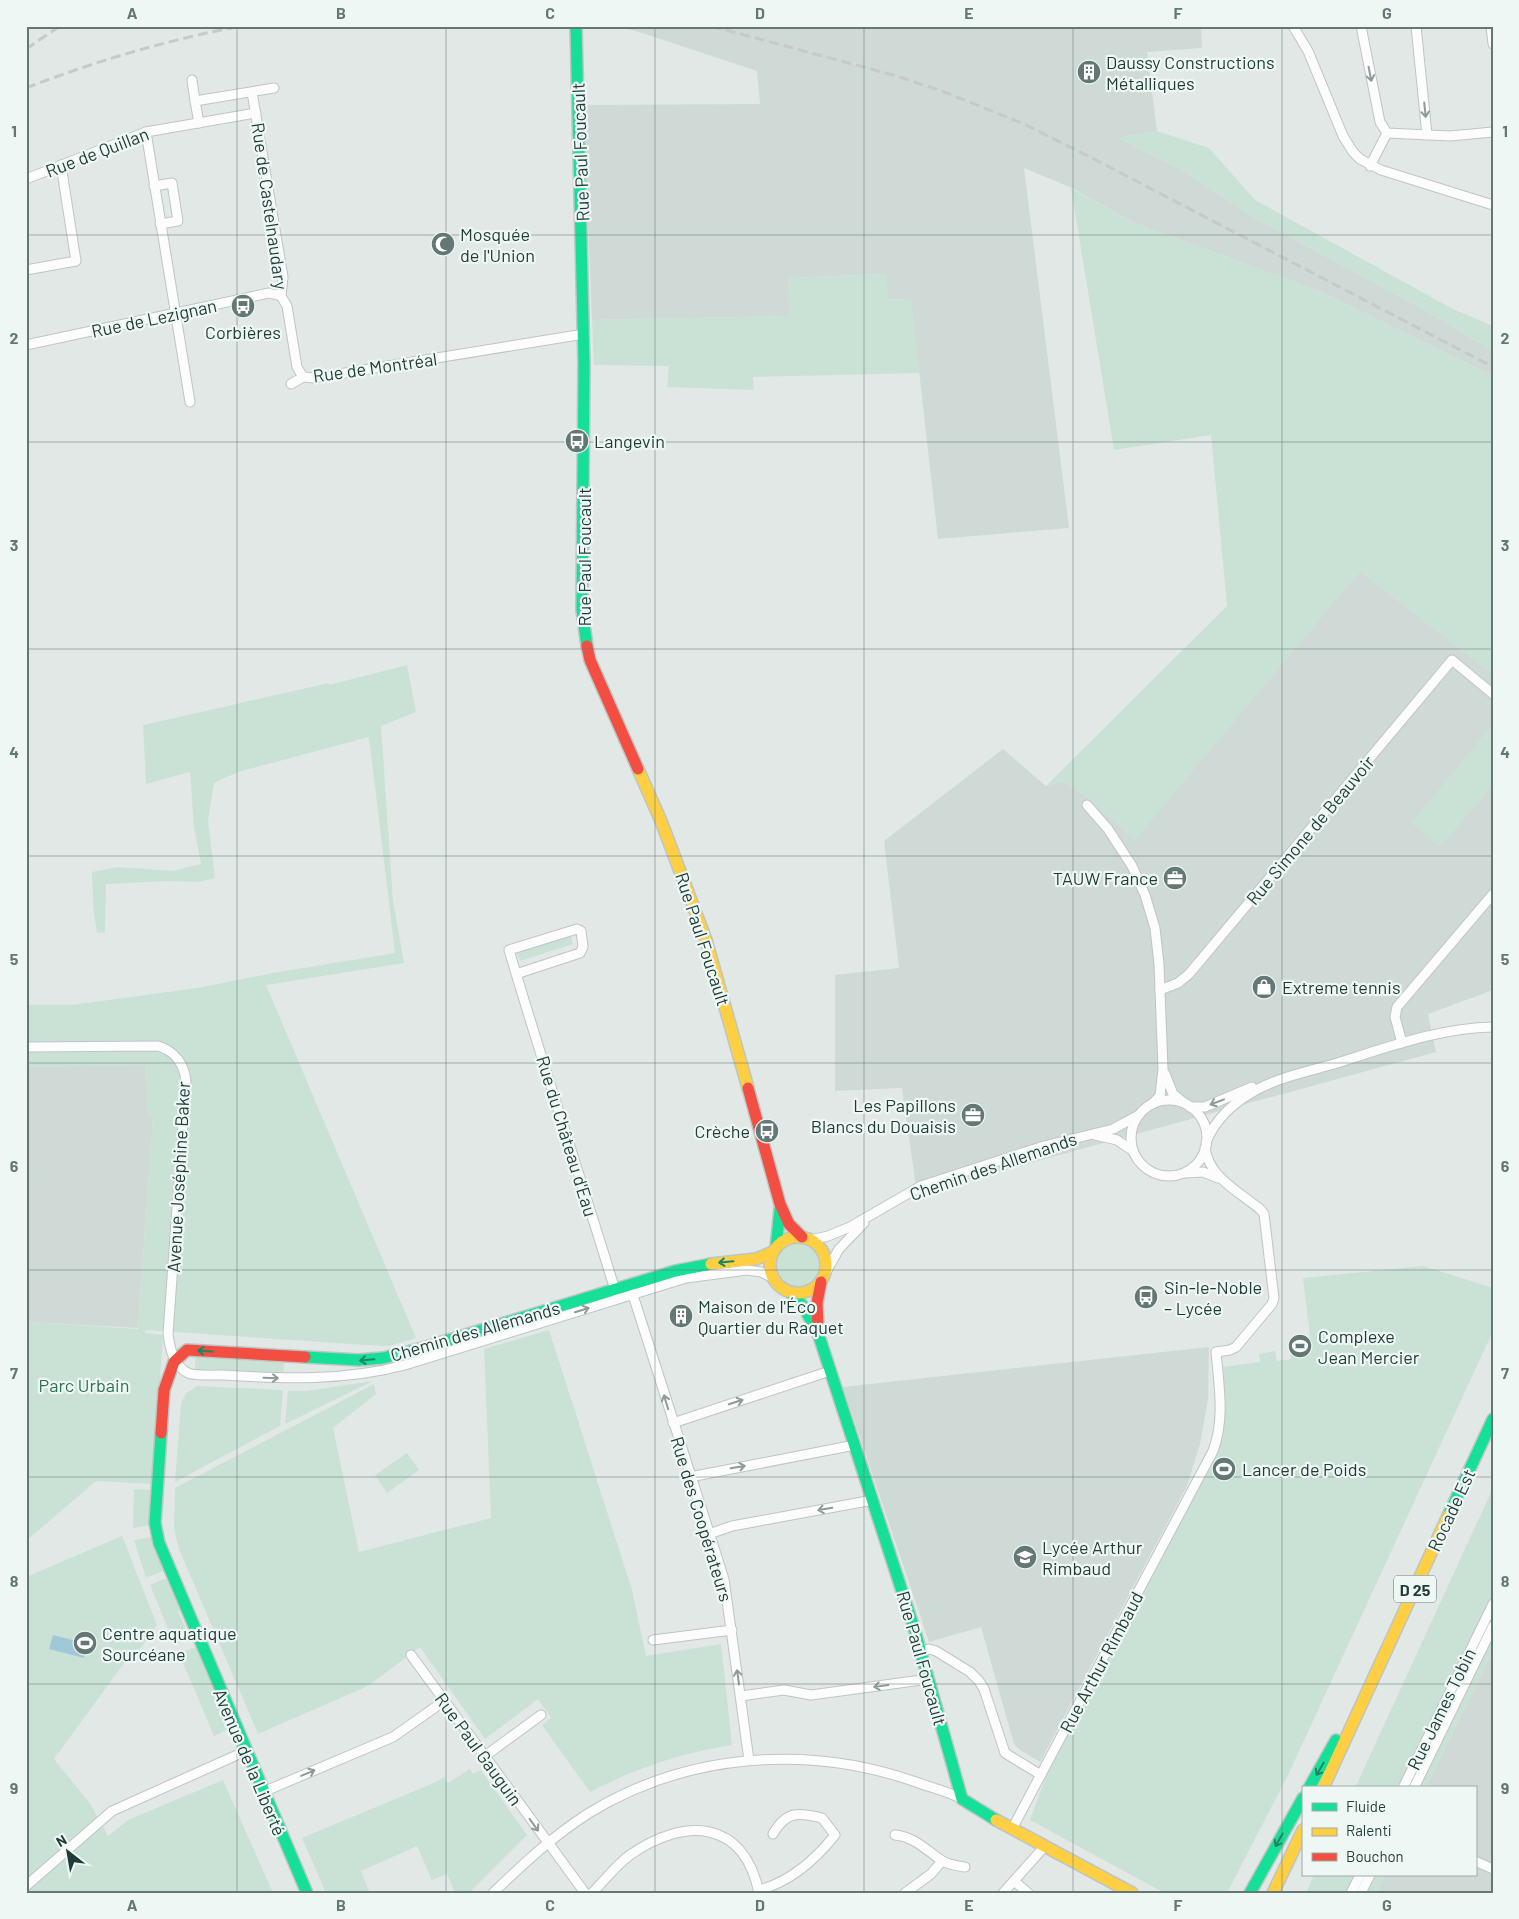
<svg xmlns="http://www.w3.org/2000/svg" width="1519" height="1919" font-family="Barlow,sans-serif">
<rect width="100%" height="100%" fill="#e2e8e6"/>
<!-- built -->
<g fill="#cfdad6">
<path d="M614 26H1201L1202 48 1147 52 1157 131 1118 138 1180 169 1255 218 1425 310 1493 351V376L1319 291 1132 222 1072 188 1024 168 1069 528 938 539 911 300 888 299 885 274 788 278 790 316 592 320 583 105 760 104 757 71 636 31Z"/>
<path d="M1360 571 1493 674V990L1428 1014 1436 1052 917 1194 902 1088 835 1091V975L899 968 884 841 1003 749 1046 786 1064 781 1090 799 1134 840Z"/>
<path d="M146 1065 148 1116 153 1117 138 1328 26 1322V1067Z"/>
<path d="M1209 1347 1208 1400 1200 1444 1187 1486 1040 1762 1020 1750 1014 1744 981 1627 929 1642 843 1387Z"/>
<path d="M1493 1651V1893H1376L1385 1875H1475V1788H1425Z"/>
</g>
<!-- green -->
<g fill="#cae2d5">
<path d="M1157 131 1209 148 1255 200 1453 309 1493 326V351L1425 310 1255 218 1180 169 1117 138Z"/>
<path d="M1071 188 1132 222 1319 291 1493 376V674L1360 571 1134 841 1090 799 1064 781 1046 786 1227 606 1211 435 1114 450Z"/>
<path d="M886 274 888 299 911 300 920 373 753 377 754 390 667 387 669 366 594 365 592 320 789 316 788 278Z"/>
<path d="M407 665 416 712 381 726 393 901 404 963 266 985 416 1338 389 1346 366 1345 145 1330V1333L163 1335 153 1484 96 1481 26 1541V1322L138 1329 153 1117H148L146 1065 26 1067V1005H72L197 988 273 973 395 953 369 737 238 772 214 783 208 821 215 878 199 882 168 881 106 884 105 932 97 933 93 907 92 872 118 867 173 871 201 864 194 828 190 772 146 784 143 725 329 683V685Z"/>
<path d="M1493 724V786L1440 847 1411 823Z"/>
<path d="M570 934 573 944 520 961 516 951Z"/>
<circle cx="798" cy="1265" r="21"/>
<path d="M1423 1266 1493 1288V1331L1288 1775 1227 1893H1167L1155 1888 1030 1820 1047 1774 1215 1457C1227 1422 1226 1404 1222 1367L1260 1362 1259 1354 1275 1351 1277 1361 1291 1359 1289 1339 1310 1337 1303 1278Z"/>
<path d="M549 1330 632 1590 646 1656 721 1644 732 1745C681 1753 636 1768 590 1792L542 1725 551 1718 538 1699 485 1739 420 1647 368 1686 258 1734 179 1549 174 1529 175 1488 374 1384 376 1394 333 1428 359 1552 491 1518 484 1349Z"/>
<path d="M196 1357 284 1363 283 1376 195 1370Z"/>
<path d="M373 1381 285 1424 288 1391H307Z"/>
<path d="M197 1386 283 1390 280 1426 175 1482 181 1404 186 1393Z"/>
<path d="M407 1453 419 1470 387 1493 375 1475Z"/>
<path d="M1493 1488V1651L1425 1788H1355Z"/>
<path d="M134 1489 152 1490 151 1525 133 1528Z"/>
<path d="M122 1536 157 1625 152 1632 150 1631 146 1636 148 1638 139 1650 137 1649 127 1659 54 1759 91 1805 108 1836 128 1820 223 1780 273 1893H26V1577Z"/>
<path d="M152 1537 163 1571 146 1578 134 1540Z"/>
<path d="M166 1578 180 1610 178 1611 190 1639 175 1645 150 1585Z"/>
<path d="M196 1647 231 1728 214 1736 179 1653Z"/>
<path d="M470 1769 473 1774 481 1770 527 1835 469 1893H455L447 1874 432 1880 417 1846 361 1871 370 1893H326L302 1838 436 1782 444 1777 448 1783Z"/>
<path d="M1314 1875H1385L1376 1893H1306Z"/>
</g>
<!-- water -->
<path fill="#a0c8d9" d="M53 1635 88 1644 84 1658 49 1649Z"/>
<g fill="none" stroke-linecap="round" stroke-linejoin="round">
<!-- street casing -->
<g stroke="#bfc5c3" stroke-width="11">
<g id="street">
<path d="M1293 26 1308 51 1343 136 1353 152 1360 159 1381 170 1493 205"/>
<path d="M1361 26 1380 122 1387 133 1450 136 1493 132"/>
<path d="M1416 26 1427 135"/>
<path d="M1491 26 1493 44"/>
<path d="M192 80 195 101"/>
<path d="M252 92 283 277 281 296 287 306 297 367 303 377"/>
<path d="M199 123 195 101 274 88"/>
<path d="M146 132 190 402"/>
<path d="M1370 166 1387 133"/>
<path d="M26 179 146 132 256 113"/>
<path d="M154 186 172 183 178 221 160 224"/>
<path d="M26 270 76 261 61 165"/>
<path d="M26 345 269 293 281 296"/>
<path d="M291 384 303 377 314 378 584 334"/>
<path d="M1087 805 1108 829 1132 866 1145 895 1155 928 1159 964 1163 1069 1160 1096 1152 1104"/>
<path d="M516 974 580 953 583 947 581 931 577 929 509 950C543 1065 581 1179 616 1293"/>
<path d="M1160 990 1178 983 1189 974 1452 660 1493 694"/>
<path d="M1402 1043 1395 1017 1397 1007 1493 894"/>
<path d="M26 1047 158 1046C175 1051 184 1064 186 1081L168 1334C170 1350 174 1366 188 1373 194 1376 215 1375 223 1375 284 1379 345 1381 405 1365L686 1278 747 1270 761 1272 773 1278"/>
<path d="M1165 1074 1173 1094 1183 1102"/>
<circle cx="1169" cy="1138" r="38"/>
<path d="M1190 1107H1205L1252 1087"/>
<path d="M1095 1135 1117 1140 1133 1151"/>
<path d="M1206 1142C1216 1118 1235 1101 1258 1089 1281 1077 1309 1071 1334 1064 1386 1048 1438 1028 1493 1027"/>
<path d="M1185 1173 1203 1172 1218 1178"/>
<path d="M810 1240 828 1236 850 1227 921 1186 1044 1146 1113 1129 1139 1115"/>
<path d="M826 1272 839 1249 864 1223"/>
<path d="M631 1289 724 1579 749 1760"/>
<path d="M673 1423 830 1371"/>
<path d="M690 1477 855 1445"/>
<path d="M709 1534 732 1526 873 1500"/>
<path d="M653 1640 732 1630"/>
<path d="M921 1651 929 1649 936 1651 970 1672 979 1681 984 1689 1005 1753 1041 1775"/>
<path d="M411 1655 585 1893"/>
<path d="M741 1696 784 1690 811 1695 929 1679"/>
<path d="M485 1756 541 1715"/>
<path d="M1403 1788 1493 1604"/>
<path d="M1414 1788 1493 1626"/>
<path d="M263 1792 393 1737 444 1701"/>
<path d="M1012 1829 1213 1451C1225 1419 1219 1386 1216 1352L1230 1350 1236 1347 1272 1304 1274 1298 1264 1214 1261 1210C1240 1192 1209 1178 1205 1148"/>
<path d="M895 1835C915 1837 926 1850 941 1860 948 1865 957 1866 965 1867"/>
<path d="M1475 1861 1493 1869"/>
<path d="M1014 1881 1028 1893"/>
<path d="M26 1886 112 1811 246 1751"/>
<path d="M759 1890C790 1882 815 1860 835 1835L822 1818C798 1812 786 1811 773 1834"/>
<path d="M493 1893C523 1864 553 1836 589 1813 687 1753 808 1744 916 1782 932 1788 947 1791 962 1799"/>
<path d="M592 1893C605 1880 616 1865 630 1855 684 1817 744 1819 759 1893"/>
<path d="M905 1893 931 1874 942 1861"/>
<path d="M1003 1893 1045 1846"/>
<path d="M1351 1893 1360 1875"/>
<path d="M1361 1893 1370 1875"/>
</g>
</g>
<!-- fast casing -->
<g stroke="#bdc6c4" stroke-width="14">
<g id="fast">
<path d="M576 26 584 365 582 610 587 646"/>
<path d="M776 1248 780 1209"/>
<path d="M790 1292 803 1306 818 1333 914 1628 962 1799 996 1820"/>
<path d="M305 1357 359 1360 383 1358 423 1348 675 1271 711 1264"/>
<path d="M161 1433 155 1523 159 1543 307 1893"/>
<path d="M1448 1516 1493 1419"/>
<path d="M1309 1788 1336 1740"/>
<path d="M1250 1893 1303 1798"/>
</g>
</g>
<!-- slow casing -->
<g stroke="#bdc6c4" stroke-width="14">
<g id="slow">
<path d="M638 769 661 821 706 940 748 1088"/>
<circle cx="798" cy="1265" r="28"/>
<path d="M711 1264 756 1259 773 1252"/>
<path d="M1323 1788 1448 1516"/>
<path d="M996 1820 1132 1893"/>
<path d="M1273 1893 1303 1830"/>
</g>
</g>
<!-- jam casing -->
<g stroke="#bdc6c4" stroke-width="14">
<g id="jam">
<path d="M587 646 590 660 638 769"/>
<path d="M748 1088 780 1204 789 1224 802 1237"/>
<path d="M818 1328 817 1303 821 1282"/>
<path d="M161 1433 164 1390 174 1362 187 1350 305 1357"/>
</g>
</g>
<!-- street -->
<use href="#street" stroke="#fbfcfb" stroke-width="9"/>
<!-- fast -->
<use href="#fast" stroke="#16e098" stroke-width="11"/>
<!-- slow -->
<use href="#slow" stroke="#ffcf43" stroke-width="11"/>
<!-- jam -->
<use href="#jam" stroke="#f24e42" stroke-width="11"/>
<!-- rail -->
<g stroke="#c6cac9" stroke-width="3" stroke-dasharray="10 5" stroke-linecap="butt">
<path d="M711 26 897 76 947 93 1024 124 1094 159 1493 367"/>
<path d="M26 49 60 26"/>
<path d="M26 88C96 61 167 40 241 26"/>
</g>
</g>
<!-- one-way arrows -->
<defs><path id="oneway-shaft" d="M-6 0H5M1.5-3L5.5 0L1.5 3" fill="none" stroke-width="1.6" stroke-linecap="round" stroke-linejoin="round" transform="scale(1.25)"/></defs>
<g stroke="#8d9c9a">
<use href="#oneway-shaft" transform="translate(1370 74) rotate(79)"/>
<use href="#oneway-shaft" transform="translate(1425 110) rotate(84)"/>
<use href="#oneway-shaft" transform="translate(1217 1102) rotate(159)"/>
<use href="#oneway-shaft" transform="translate(582 1310) rotate(-17)"/>
<use href="#oneway-shaft" transform="translate(271 1378) rotate(2)"/>
<use href="#oneway-shaft" transform="translate(666 1402) rotate(-107)"/>
<use href="#oneway-shaft" transform="translate(736 1402) rotate(-18)"/>
<use href="#oneway-shaft" transform="translate(738 1467) rotate(-10)"/>
<use href="#oneway-shaft" transform="translate(825 1509) rotate(170)"/>
<use href="#oneway-shaft" transform="translate(738 1677) rotate(-98)"/>
<use href="#oneway-shaft" transform="translate(881 1686) rotate(172)"/>
<use href="#oneway-shaft" transform="translate(308 1773) rotate(-23)"/>
<use href="#oneway-shaft" transform="translate(534 1825) rotate(54)"/>
</g>
<g stroke="#1b8663">
<use href="#oneway-shaft" transform="translate(726 1262) rotate(175)"/>
<use href="#oneway-shaft" transform="translate(205 1351) rotate(-176)"/>
<use href="#oneway-shaft" transform="translate(367 1360) rotate(175)"/>
<use href="#oneway-shaft" transform="translate(1320 1769) rotate(120)"/>
<use href="#oneway-shaft" transform="translate(1279 1840) rotate(119)"/>
</g>
<!-- grid -->
<path fill="none" stroke="#637875" stroke-width="1" stroke-opacity="0.55" d="M237 26V1893M446 26V1893M655 26V1893M864 26V1893M1073 26V1893M1282 26V1893M26 235H1493M26 442H1493M26 649H1493M26 856H1493M26 1063H1493M26 1270H1493M26 1477H1493M26 1684H1493"/>
<!-- icons -->
<defs>
<g id="building-disc" transform="scale(1.25)"><circle r="9.5" fill="#637875" stroke="#eff7f5"/><path d="M-4-6H4V6H1V3H-1V6H-4ZM-2.5-4.3h1.7v1.8h-1.7ZM.8-4.3h1.7v1.8H.8ZM-2.5-1h1.7V.8h-1.7ZM.8-1h1.7V.8H.8Z" fill="#fff"/></g>
<g id="mosque-disc" transform="scale(1.25)"><circle r="9.5" fill="#637875" stroke="#eff7f5"/><path d="M3.5-4.9A6 6 0 1 0 3.5 4.9A5 5 0 1 1 3.5-4.9Z" fill="#fff"/></g>
<g id="bus-disc" transform="scale(1.25)"><circle r="9.5" fill="#637875" stroke="#eff7f5"/><path d="M-5-6H5V4H4V6H2V4H-2V6H-4V4H-5ZM-3.5-4V0h7V-4ZM-3.5 1.2v1.5H-2V1.2ZM2 1.2v1.5H3.5V1.2Z" fill="#fff"/></g>
<g id="office-disc" transform="scale(1.25)"><circle r="9.5" fill="#637875" stroke="#eff7f5"/><path d="M-6-3h4V-5.5h4V-3h4V5H-6ZM-1-4.5V-3h2v-1.5ZM-6 0V1H6V0Z" fill="#fff"/></g>
<g id="shop-disc" transform="scale(1.25)"><circle r="9.5" fill="#637875" stroke="#eff7f5"/><path d="M-5-2.5h2.3a2.7 3.5 0 0 1 5.4 0H5L5.5 6h-11ZM-1.5-2.5h3a1.5 2.3 0 0 0-3 0Z" fill="#fff"/></g>
<g id="stadium-disc" transform="scale(1.25)"><circle r="9.5" fill="#637875" stroke="#eff7f5"/><path d="M0-5a6.5 5 0 1 0 0 10a6.5 5 0 1 0 0-10ZM-3.5-1.8h7v3.6h-7Z" fill="#fff"/></g>
<g id="school-disc" transform="scale(1.25)"><circle r="9.5" fill="#637875" stroke="#eff7f5"/><path d="M0-5L7-2L0 1L-7-2ZM-4 1L0 2.5L4 1V4Q0 6-4 4Z" fill="#fff"/></g>
</defs>
<g fill-rule="evenodd">
<use href="#building-disc" x="1089" y="72"/>
<use href="#mosque-disc" x="443" y="244"/>
<use href="#bus-disc" x="243" y="306"/>
<use href="#bus-disc" x="577" y="441"/>
<use href="#office-disc" x="1175" y="878"/>
<use href="#shop-disc" x="1264" y="987"/>
<use href="#office-disc" x="973" y="1115"/>
<use href="#bus-disc" x="767" y="1131"/>
<use href="#bus-disc" x="1146" y="1297"/>
<use href="#building-disc" x="681" y="1316"/>
<use href="#stadium-disc" x="1300" y="1346"/>
<use href="#stadium-disc" x="1224" y="1469"/>
<use href="#school-disc" x="1025" y="1557"/>
<use href="#stadium-disc" x="85" y="1643"/>
</g>
<g text-anchor="middle" dominant-baseline="central" stroke-width="4.5" stroke-linejoin="round" paint-order="stroke">
<!-- shield labels -->
<rect fill="#eff7f5" stroke="#5d7471" stroke-width="1" x="1394" y="1575.5" width="42" height="27" rx="4"/>
<g font-size="16" font-weight="bold" fill="#1f3c38">
<text x="1415" y="1589">D 25</text>
</g>
<!-- poi labels -->
<g font-size="18" fill="#1f3c38" stroke="#eff7f5" text-anchor="start">
<text x="1106" y="62">Daussy Constructions<tspan x="1106" dy="21">Métalliques</tspan></text>
<text x="460" y="234">Mosquée<tspan x="460" dy="21">de l'Union</tspan></text>
<text x="243" y="332" text-anchor="middle">Corbières</text>
<text x="594" y="441">Langevin</text>
<text x="1158" y="878" text-anchor="end">TAUW France</text>
<text x="1282" y="987">Extreme tennis</text>
<text x="956" y="1105" text-anchor="end">Les Papillons<tspan x="956" dy="21">Blancs du Douaisis</tspan></text>
<text x="750" y="1131" text-anchor="end">Crèche</text>
<text x="1164" y="1287">Sin-le-Noble<tspan x="1164" dy="21">– Lycée</tspan></text>
<text x="698" y="1306">Maison de l'Éco<tspan x="698" dy="21">Quartier du Raquet</tspan></text>
<text x="1318" y="1336">Complexe<tspan x="1318" dy="21">Jean Mercier</tspan></text>
<text x="1242" y="1469">Lancer de Poids</text>
<text x="1042" y="1547">Lycée Arthur<tspan x="1042" dy="21">Rimbaud</tspan></text>
<text x="102" y="1633">Centre aquatique<tspan x="102" dy="21">Sourcéane</tspan></text>
</g>
<!-- street labels -->
<g font-size="18" fill="#1f3c38" stroke="#eff7f5">
<text transform="translate(97 152) rotate(-21)">Rue de Quillan</text>
<text transform="translate(580 152) rotate(-92)">Rue Paul Foucault</text>
<text transform="translate(270 206) rotate(82)">Rue de Castelnaudary</text>
<text transform="translate(154 318) rotate(-12)">Rue de Lezignan</text>
<text transform="translate(375 367) rotate(-8)">Rue de Montréal</text>
<text transform="translate(584 557) rotate(-90)">Rue Paul Foucault</text>
<text transform="translate(1310 830) rotate(-50)">Rue Simone de Beauvoir</text>
<text transform="translate(703 939) rotate(72)">Rue Paul Foucault</text>
<text transform="translate(567 1136) rotate(73)">Rue du Château d'Eau</text>
<text transform="translate(993 1166) rotate(-19)">Chemin des Allemands</text>
<text transform="translate(178 1177) rotate(-87)">Avenue Joséphine Baker</text>
<text transform="translate(475 1331) rotate(-16)">Chemin des Allemands</text>
<text transform="translate(1451 1510) rotate(-65)">Rocade Est</text>
<text transform="translate(702 1519) rotate(73)">Rue des Coopérateurs</text>
<text transform="translate(922 1658) rotate(74)">Rue Paul Foucault</text>
<text transform="translate(1101 1662) rotate(-62)">Rue Arthur Rimbaud</text>
<text transform="translate(1441 1709) rotate(-64)">Rue James Tobin</text>
<text transform="translate(479 1749) rotate(54)">Rue Paul Gauguin</text>
<text transform="translate(250 1762) rotate(67)">Avenue de la Liberté</text>
</g>
<!-- park labels -->
<g font-size="18" fill="#277451" stroke="#eff7f5">
<text x="84" y="1385">Parc Urbain</text>
</g>
</g>
<!-- border -->
<rect width="1519" height="1919" fill="none" stroke="#eff7f5" stroke-width="55"/>
<!-- legend -->
<rect x="1302" y="1786" width="175" height="90" fill="#eff7f5" stroke="#9caca9"/>
<rect x="1312" y="1803" width="25" height="8" fill="#16e098" stroke="#9caca9"/>
<text x="1346" y="1812" font-size="15" fill="#1f3c38">Fluide</text>
<rect x="1312" y="1828" width="25" height="8" fill="#ffcf43" stroke="#9caca9"/>
<text x="1346" y="1836" font-size="15" fill="#1f3c38">Ralenti</text>
<rect x="1312" y="1853" width="25" height="8" fill="#f24e42" stroke="#9caca9"/>
<text x="1346" y="1862" font-size="15" fill="#1f3c38">Bouchon</text>
<!-- north arrow -->
<g transform="translate(68 1852) rotate(329)" stroke="#eff7f5" stroke-width="4" paint-order="stroke">
<path d="M0-4L9 19L0 12L-9 19Z" fill="#1f3c38"/>
<text y="-8" font-size="14" font-weight="bold" text-anchor="middle" fill="#1f3c38">N</text>
</g>
<rect x="28" y="28" width="1464" height="1864" fill="none" stroke="#637875" stroke-width="2"/>
<g font-size="16" text-anchor="middle" font-weight="bold" fill="#637875">
<text x="132" y="19">A</text>
<text x="341" y="19">B</text>
<text x="550" y="19">C</text>
<text x="760" y="19">D</text>
<text x="969" y="19">E</text>
<text x="1178" y="19">F</text>
<text x="1387" y="19">G</text>
<text x="14" y="137">1</text>
<text x="1505" y="137">1</text>
<text x="14" y="344">2</text>
<text x="1505" y="344">2</text>
<text x="14" y="551">3</text>
<text x="1505" y="551">3</text>
<text x="14" y="758">4</text>
<text x="1505" y="758">4</text>
<text x="14" y="965">5</text>
<text x="1505" y="965">5</text>
<text x="14" y="1172">6</text>
<text x="1505" y="1172">6</text>
<text x="14" y="1379">7</text>
<text x="1505" y="1379">7</text>
<text x="14" y="1587">8</text>
<text x="1505" y="1587">8</text>
<text x="14" y="1794">9</text>
<text x="1505" y="1794">9</text>
<text x="132" y="1911">A</text>
<text x="341" y="1911">B</text>
<text x="550" y="1911">C</text>
<text x="760" y="1911">D</text>
<text x="969" y="1911">E</text>
<text x="1178" y="1911">F</text>
<text x="1387" y="1911">G</text>
</g>
</svg>
